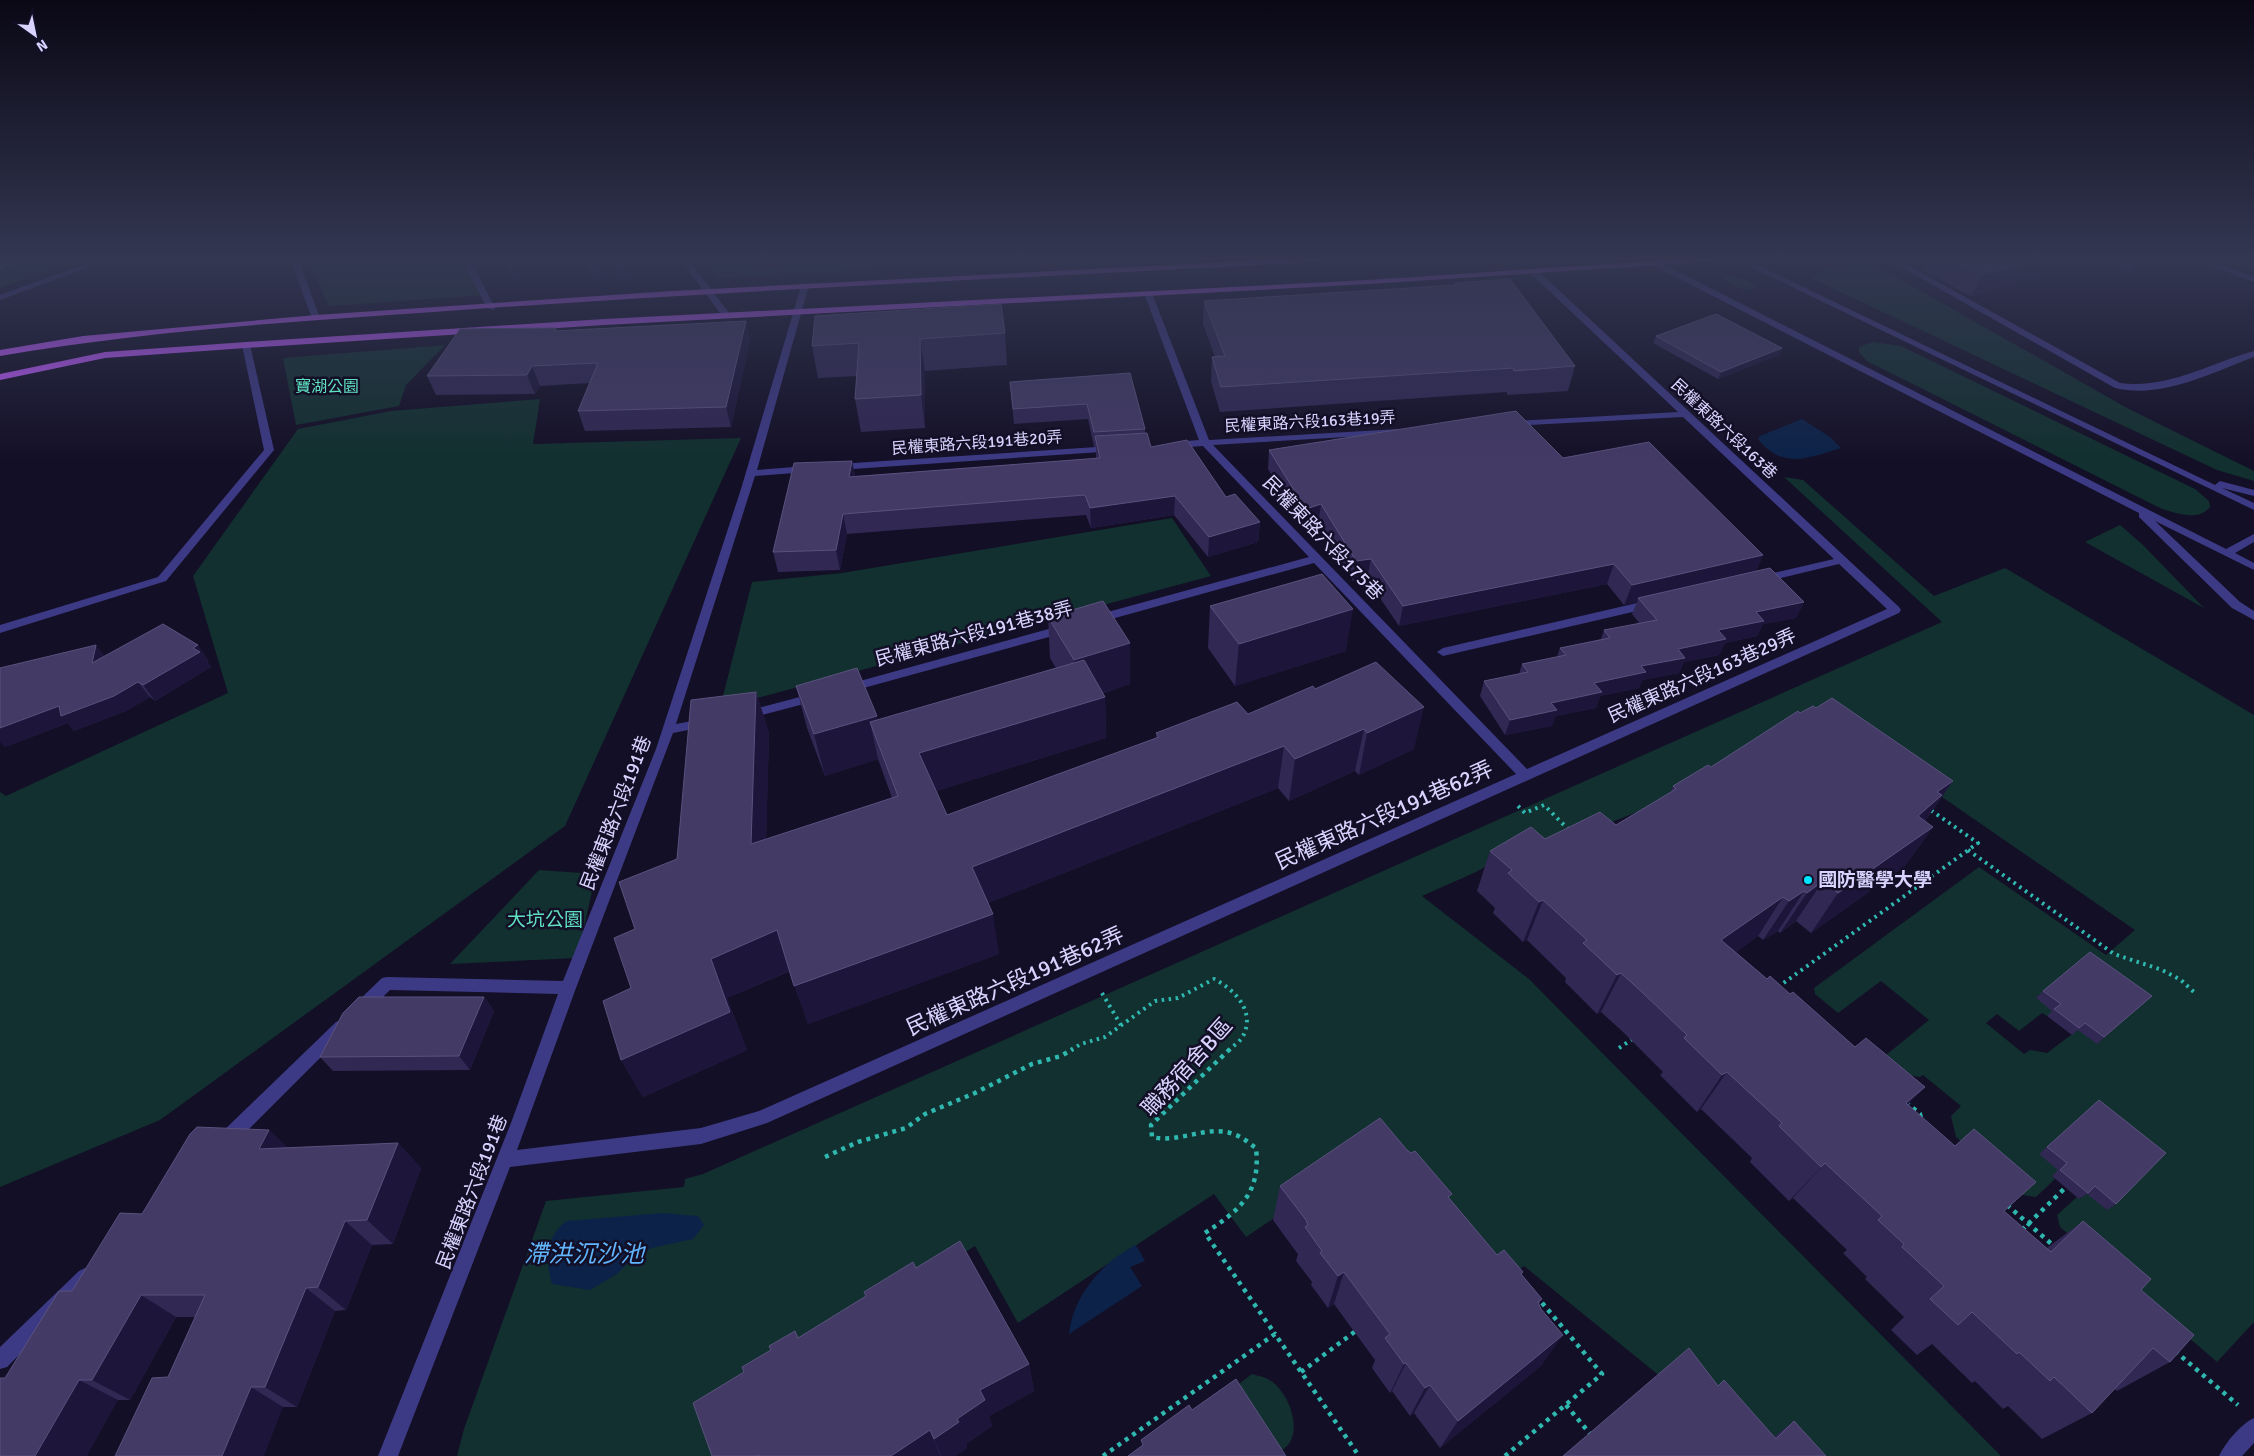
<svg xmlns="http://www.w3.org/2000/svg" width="2254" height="1456" font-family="Signika,'Noto Sans TC',sans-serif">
<rect width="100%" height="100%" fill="#130f26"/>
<!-- green -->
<g fill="#12302f" fill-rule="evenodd">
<path d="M0 259H83L0 288Z"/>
<path d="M308 259H464L485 295 329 306Z"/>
<path d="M702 259H1088L719 278Z"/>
<path d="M1864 262 1889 273 2127 408 2254 471V481L2217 470 1811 278 1827 268Z"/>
<path d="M1731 275 1753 283 1757 288 1744 290 1724 280V277Z"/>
<path d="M1873 342 1901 346 2195 489 2209 501 2210 507C2198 522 2175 513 2160 508L1867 361 1859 352V347Z"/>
<path d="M445 345 406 385 399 406 296 425 283 358Z"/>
<path d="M540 399 533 444 741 438 565 826 160 1120 0 1187V792L6 796 228 693 193 576 298 429 391 411Z"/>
<path d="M1784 477 1803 480 1934 596 2005 568 2254 715V1322L2217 1362 2060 1227 2057 1215 2077 1197 2080 1199 2087 1192 2107 1210 2157 1159 2091 1107 2040 1154 2060 1169 2052 1176 2055 1179 2036 1197 2023 1195 1956 1137 1951 1116 1961 1106 1923 1075 1920 1077 1909 1075 1886 1055 1929 1020 1881 981 1838 1013 1815 994 1814 988 1979 867 2106 955 2135 930 1868 746 1810 719 1806 727 1653 806 1531 853 1506 855 1476 872 1422 896 1529 979 2001 1456H1767L1760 1448 1753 1454 1754 1456H1735L1694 1409 1688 1414 1664 1387 1667 1385 1661 1377 1524 1266 1501 1283 1488 1267 1472 1279 1433 1231 1440 1226 1422 1206 1420 1207 1402 1186 1398 1189 1395 1185 1393 1186 1369 1154 1246 1237 1214 1194 1018 1323 975 1246 708 1410 724 1456H457L464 1429 546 1201 684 1187 685 1179 703 1174 1942 622ZM2083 959 2143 1003 2097 1044 2079 1029 2047 1053 2030 1050 2024 1054 1986 1023 1997 1014 2019 1031 2042 1013 2047 1016 2055 1011 2036 998Z"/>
<path d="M1172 518 1211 576 735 704 722 700 752 582 842 573Z"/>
<path d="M2120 525 2142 544 2204 608 2085 542Z"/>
<path d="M539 870 596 874 577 958 450 964Z"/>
<path d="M1252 1374C1258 1376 1266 1377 1271 1381 1288 1392 1303 1429 1287 1446 1283 1450 1278 1453 1274 1456L1223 1396Z"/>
</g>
<!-- water -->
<g fill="#0c2248">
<path d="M1802 419 1830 437 1841 448C1808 458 1782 470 1758 439L1760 436Z"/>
<path d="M662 1213 698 1216 704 1225 693 1239 652 1248 635 1256 617 1274 590 1290 552 1284C545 1260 545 1238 566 1221Z"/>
<path d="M1136 1245 1145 1261 1130 1267 1142 1286 1069 1334C1073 1296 1102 1262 1136 1245Z"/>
</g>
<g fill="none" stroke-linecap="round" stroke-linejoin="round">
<!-- path-far2 -->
<path stroke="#2fb8b0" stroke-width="2.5" stroke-dasharray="2 2.5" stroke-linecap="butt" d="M0 267 27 259"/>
<!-- path-far1 -->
<g stroke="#2fb8b0" stroke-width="4" stroke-dasharray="2.5 4.5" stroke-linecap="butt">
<path d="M1518 806 1525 813 1544 805 1570 831"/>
<path d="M1968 850 2114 954 2162 970 2181 980 2195 993"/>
<path d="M1778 987 1978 843 1929 809"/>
<path d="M1102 993 1122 1027"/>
<path d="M1619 1048 1634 1038"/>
<path d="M1071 1050 1081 1044 1105 1037 1155 1001 1178 998 1214 979C1234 989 1256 1011 1243 1036 1241 1041 1233 1046 1229 1050"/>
</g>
<!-- path -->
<g stroke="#2fb8b0" stroke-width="4.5" stroke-dasharray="4 5" stroke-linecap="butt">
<path d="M1230 1049 1151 1125 1152 1137C1180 1144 1209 1123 1236 1135 1244 1138 1250 1144 1256 1148 1261 1193 1240 1210 1205 1233L1275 1334"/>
<path d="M1906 1102 1920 1114 1921 1119"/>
<path d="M825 1157 858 1142 906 1128 925 1114 975 1093 1032 1064 1061 1056 1073 1049"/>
<path d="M2007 1205 2055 1247"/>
<path d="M2022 1230 2065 1188"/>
<path d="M2175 1351 2238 1405"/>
<path d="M1301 1372 1357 1330"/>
<path d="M1566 1405 1592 1436"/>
<path d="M1103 1456 1275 1334 1359 1456"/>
<path d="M1505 1456 1602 1374 1538 1298"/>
</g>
<!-- minor -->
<g fill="#3d3a85" fill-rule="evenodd">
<path d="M99 259H111L0 300V295Z"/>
<path d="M290 259H298L320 318 319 320 312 318Z"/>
<path d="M462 259H470L495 308 494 310 487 308Z"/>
<path d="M680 259H688L729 313V317H723Z"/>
<path d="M1652 259H1660L1659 262 2226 549 2254 534V542L2235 553 2254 563V570L2155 521 2240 602 2254 611V620L2232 608 2139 517V513L1652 265Z"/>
<path d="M1734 259H1745L2215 485 2220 481 2254 490V496L2222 488 2254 503V510Z"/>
<path d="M1887 259H1897L2120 383C2169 389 2208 364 2254 351V357C2211 373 2162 399 2115 388Z"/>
<path d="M2193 259H2205L2254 277V282Z"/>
<path d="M1530 269H1536L1899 607 1901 610 1899 613 767 1123 701 1144 510 1167 398 1456H378L511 1123 558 994 390 990C381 998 369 1017 356 1013L353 1008 356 1003 382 978 387 977 563 981 656 749 741 489 802 283 809 285 757 470 808 466 813 469 808 472 755 476 676 724 703 719 709 723 703 727 673 733 576 988 517 1150 701 1128 759 1111 1516 774 1314 563 1097 623 1093 622 1091 619 1093 616 1309 557 1203 446 1174 448 1169 445 1174 442 1199 440 1144 293 1145 291 1152 293 1209 440 1399 429V433L1396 434 1213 445 1527 769 1887 609 1839 564 1760 583 1756 581 1754 579 1756 577 1834 559 1683 417 1511 426 1509 424 1514 421 1678 412 1530 273Z"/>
<path d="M243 343 250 345 274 450 166 581 0 633V625L158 577 264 450 242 345Z"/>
<path d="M1112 446 1117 449 1115 451 838 470 833 467 838 464Z"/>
<path d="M1650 600 1656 604 1654 607 1443 656 1437 652 1443 648Z"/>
<path d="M1063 625 1069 629 1067 632 849 692 843 688 849 684Z"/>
<path d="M815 693 819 694 821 697 819 700 747 719 741 715 743 712Z"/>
<path d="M341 1020 346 1022 349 1027 346 1032 231 1147 225 1149 219 1147 217 1141 219 1135 336 1022Z"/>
<path d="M85 1268 91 1271 94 1277 91 1283 7 1367 0 1369V1347L79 1271Z"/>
<path d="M2254 1418V1443L2242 1456H2219C2225 1443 2241 1424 2254 1418Z"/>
</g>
<!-- major -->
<g fill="#c25bff" fill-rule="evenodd">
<path d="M1283 259H1337L1333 261C1051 276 769 289 488 308 325 320 161 328 0 356V350L83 336 316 315 672 291Z"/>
<path d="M1682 259H1725L1721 261 1368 284 604 325 246 348 105 358 0 380V374L105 352 246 342 604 319 1368 280Z"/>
</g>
</g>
<!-- wall -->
<g fill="#312854">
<path d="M502 259H672L674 267 623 280 618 274 597 279 584 262 515 279Z"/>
<path d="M743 259H807L756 272Z"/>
<path d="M1929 259H2162L2130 273 2101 261 1971 296 1923 271Z"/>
<path d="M2222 259H2254V271Z"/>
<path d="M1455 283 1575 366 1568 391 1507 395V392L1220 412 1211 381 1212 357H1215L1203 324 1204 301 1455 285Z"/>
<path d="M746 321 750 340 731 427 585 431 578 411 590 383 540 386 535 394 436 395 427 376 556 328 557 331Z"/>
<path d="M1005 333 1007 365 925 371V428L861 432 855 399 857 376 818 378 812 346Z"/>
<path d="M1656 336 1782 348 1779 355 1718 379 1653 343Z"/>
<path d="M1130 373 1145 429V433L1151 447 1226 497 1260 522 1258 542 1208 557 1174 515 1091 528 1086 515 847 534 840 570 778 572 773 552 852 461 855 476 1096 459V447H1094L1088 419 1014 424 1010 382Z"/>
<path d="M1269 450 1563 458 1763 555 1756 571 1804 602 1796 618 1763 624 1757 636 1725 643 1719 655 1684 662 1679 673 1642 680 1639 688 1600 696 1596 708 1555 716 1552 726 1505 735 1480 696 1484 681 1519 674 1522 664 1557 657 1560 648 1601 639 1604 630 1640 624 1632 614 1637 602 1624 605 1607 584 1399 626 1367 579 1353 581 1318 524 1303 529 1268 469Z"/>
<path d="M1210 606 1346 651 1235 686 1208 648Z"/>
<path d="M1048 617 1130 684 1103 693 1105 697 1106 738 936 791 947 815 1156 738V733L1248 714 1315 689 1414 749 1359 775 1355 771 1289 801 1278 788 988 903 999 954 808 1024 790 971 727 998 747 1050 643 1097 621 1060 631 988 635 929 677 859 756 692 769 733 766 839 892 798 878 759 825 776 807 728 796 686 878 720 1056 668 1050 658Z"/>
<path d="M105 656 209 661 207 662 211 667 155 701 150 697 126 711 74 731 68 723 5 747Z"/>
<path d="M1816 708 1953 781 1925 821 1933 827 1904 867 1811 933 1796 921 1780 933 1778 931 1763 940 1758 936 1736 952 1908 1105 2004 1211 2047 1248 2083 1221 2141 1290 2170 1362 2117 1391 2114 1388 2092 1413 2042 1439 2008 1406 2003 1409 1975 1381 1972 1383 1932 1344 1917 1355 1891 1330 1904 1317 1865 1279 1867 1277 1843 1253 1847 1250 1793 1198 1789 1201 1750 1162 1752 1158 1701 1109 1697 1112 1660 1075 1663 1072 1623 1032 1601 1012 1597 1014 1565 982 1566 978 1527 940 1523 942 1493 913 1495 908 1477 891 1490 851 1616 825 1671 792 1673 786 1711 767 1800 713Z"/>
<path d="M2043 991 2152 996 2097 1044 2078 1030 2072 1035 2047 1016 2052 1011 2036 998Z"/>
<path d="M484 997 494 1011 470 1070 333 1071 320 1057Z"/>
<path d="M2091 1107 2116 1204 2107 1210 2087 1194 2079 1199 2052 1176 2058 1170 2039 1154Z"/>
<path d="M398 1143 421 1168 393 1244 372 1245 346 1310 335 1311 297 1407H283L168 1377 195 1317H176L130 1400H118L5 1378 72 1291 142 1214 288 1148Z"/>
<path d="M1280 1186 1450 1199 1497 1255 1521 1274 1542 1299 1539 1304 1542 1365 1440 1448 1414 1413 1410 1416 1392 1391 1390 1393 1372 1368 1375 1360 1334 1304 1328 1308 1311 1285 1312 1282 1296 1261 1298 1254 1297 1253 1273 1220Z"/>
<path d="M916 1268 1029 1364 1034 1391 989 1416 992 1426 966 1444 967 1448 955 1456H940V1455L744 1372Z"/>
<path d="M1718 1386 1774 1437 1794 1421 1826 1456H1563Z"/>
</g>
<!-- shaded-wall -->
<g fill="#1d163a">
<path d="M508 259H583L584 262 515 279Z"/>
<path d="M590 259H614L618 274 597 279Z"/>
<path d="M617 259H672L674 267 623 280Z"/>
<path d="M753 259H807L756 272Z"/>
<path d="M811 259H829L812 264Z"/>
<path d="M2039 259H2102L2101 261 1971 296 1982 274Z"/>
<path d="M2138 259H2162L2130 273Z"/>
<path d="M746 321 750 340 731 427 726 407Z"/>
<path d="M920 339 925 371V428L921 395Z"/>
<path d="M1782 348 1779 355 1718 379 1721 372Z"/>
<path d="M532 366 540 386 535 394 527 375Z"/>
<path d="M852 461 856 481 849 477Z"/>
<path d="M1175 496 1174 515 1091 528 1090 508Z"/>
<path d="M1321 504 1318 524 1303 529 1306 509Z"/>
<path d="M843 514 847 534 840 570 836 550Z"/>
<path d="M1260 522 1258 542 1208 557 1209 537Z"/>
<path d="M1763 555 1754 575 1638 598 1637 602 1624 605 1632 585Z"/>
<path d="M1371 559 1367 579 1353 581 1356 561Z"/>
<path d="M1614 564 1607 584 1399 626 1403 606Z"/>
<path d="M1804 602 1796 618 1763 624 1757 636 1725 643 1719 655 1684 662 1679 673 1642 680 1639 688 1600 696 1596 708 1555 716 1552 726 1505 735 1510 720 1551 703 1594 683 1641 666 1756 612Z"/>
<path d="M1353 609 1346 651 1235 686 1239 644Z"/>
<path d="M1130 643V684L1076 701 1074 660Z"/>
<path d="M96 645 108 660 92 663Z"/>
<path d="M198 645 209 661 207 662 211 667 155 701 143 685Z"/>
<path d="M138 682 150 697 126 711 74 731 68 723 5 747 0 742V728L59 706Z"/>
<path d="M756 692 769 733 765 885 751 844Z"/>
<path d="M1105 697 1106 738 926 794 919 753Z"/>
<path d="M1424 707 1414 749 1359 775 1367 733Z"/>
<path d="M877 716 886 757 870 722 878 759 825 776 814 734Z"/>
<path d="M1364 729 1355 771 1289 801 1295 759Z"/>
<path d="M1284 746 1278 788 978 907 972 867Z"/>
<path d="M1953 781 1924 822 1918 816 1937 792Z"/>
<path d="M1933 827 1904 867 1811 933 1838 893Z"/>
<path d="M1823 881 1796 921 1780 933 1807 893Z"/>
<path d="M1804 891 1778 931 1763 940 1789 901Z"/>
<path d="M1783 897 1758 936 1698 979 1721 940Z"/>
<path d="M1543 900 1527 940 1523 942 1539 902Z"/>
<path d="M993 914 999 954 808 1024 794 986Z"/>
<path d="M777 930 791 970 727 998 747 1050 643 1097 621 1060 711 959Z"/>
<path d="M1621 973 1601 1012 1597 1014 1617 975Z"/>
<path d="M484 997 494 1011 470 1070 459 1056Z"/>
<path d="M1727 1072 1701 1109 1697 1112 1722 1075Z"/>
<path d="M1925 1087 1890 1124 1906 1103Z"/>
<path d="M269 1130 297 1156 259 1149Z"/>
<path d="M398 1143 421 1168 393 1244 367 1220Z"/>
<path d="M1825 1163 1793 1198 1789 1201 1821 1167Z"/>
<path d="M345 1221 372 1245 346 1310 318 1287Z"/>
<path d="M1344 1272 1334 1304 1328 1308 1338 1276Z"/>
<path d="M306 1288 335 1311 297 1407 265 1387Z"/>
<path d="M141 1295 176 1317 130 1400 92 1380Z"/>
<path d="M1563 1335 1542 1365 1440 1448 1458 1421Z"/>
<path d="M1406 1363 1392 1391 1390 1393 1404 1364Z"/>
<path d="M1029 1364 1034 1391 989 1416 992 1426 966 1444 967 1448 955 1456H941L934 1439 957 1419 980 1390Z"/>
<path d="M79 1380 118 1400 87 1456H35Z"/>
<path d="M1430 1385 1414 1413 1410 1416 1425 1388Z"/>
<path d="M251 1387 283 1407 264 1456H222Z"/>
<path d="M930 1430 940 1455 938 1456H891Z"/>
</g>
<!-- building -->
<g fill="#433a66" stroke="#5a527e">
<path d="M1952 259H2039L1982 274Z"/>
<path d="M1510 279 1575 366 1514 371 1513 368 1221 387 1212 357 1225 356 1204 301 1456 285 1455 283Z"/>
<path d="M1001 304 1005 333 920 339 921 395 855 399 859 343 812 346 815 316Z"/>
<path d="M1716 314 1782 348 1721 372 1656 336Z"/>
<path d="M746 321 726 407 578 411 598 363 532 366 527 375 427 376 460 329 556 328 554 331Z"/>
<path d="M1130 373 1145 429 1094 432 1087 404 1013 409 1010 382Z"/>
<path d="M1516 411 1563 458 1649 442 1763 555 1632 585 1614 564 1403 606 1371 559 1356 561 1321 504 1306 509 1269 450Z"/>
<path d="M1147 433 1151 447 1187 440 1226 497 1235 494 1260 522 1209 537 1175 496 1090 508 1085 495 843 514 836 550 773 552 794 463 852 461 849 477 1100 458 1095 436Z"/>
<path d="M1770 568 1804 602 1756 612 1764 621 1718 630 1726 639 1678 649 1685 658 1641 666 1646 672 1594 683 1602 692 1551 703 1557 710 1510 720 1484 681 1528 672 1522 664 1566 655 1560 648 1610 638 1604 630 1657 620 1638 598Z"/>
<path d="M1322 574 1353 609 1239 644 1210 606Z"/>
<path d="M1103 601 1130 643 1074 660 1048 617Z"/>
<path d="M163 624 198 645 193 648 200 652 143 685 138 682 114 696 61 716 59 706 0 728V668L96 645 92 663Z"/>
<path d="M1084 660 1105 697 919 753 947 815 1159 737 1156 733 1237 702 1248 714 1313 686 1315 689 1376 662 1424 707 1367 733 1364 729 1295 759 1284 746 972 867 993 914 794 986 777 930 711 959 730 1012 621 1060 603 1001 631 988 614 938 635 929 619 882 677 859 691 700 756 692 751 844 898 796 870 722Z"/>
<path d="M857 668 877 716 814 734 796 686Z"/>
<path d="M1832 698 1953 781 1937 792 1942 795 1918 816 1933 827 1838 893 1823 881 1807 893 1804 891 1789 901 1783 897 1721 940 1767 979 1770 976 1790 994 1793 992 1855 1047 1866 1038 1925 1087 1906 1103 1955 1146 1974 1129 2036 1182 2004 1211 2051 1252 2083 1221 2151 1279 2141 1290 2194 1335 2170 1362 2153 1348 2092 1413 2054 1377 2050 1381 2019 1352 2017 1354 1972 1312 1958 1325 1930 1299 1944 1286 1902 1247 1904 1244 1878 1220 1882 1216 1825 1163 1821 1167 1779 1126 1782 1123 1727 1072 1722 1075 1684 1038 1687 1035 1644 994 1621 973 1617 975 1583 943 1587 940 1543 900 1539 902 1508 873 1512 870 1490 851 1531 827 1545 839 1600 812 1616 825 1676 789 1673 786 1708 765 1711 767 1798 711 1800 713 1813 706 1816 708Z"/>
<path d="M2090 952 2152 996 2104 1037 2085 1023 2079 1028 2054 1009 2061 1004 2043 991Z"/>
<path d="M359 997H484L459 1056 320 1057 343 1013Z"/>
<path d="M2099 1100 2166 1153 2116 1204 2095 1186 2088 1193 2060 1170 2067 1163 2047 1147Z"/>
<path d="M1380 1118 1407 1150 1411 1153 1415 1151 1452 1194 1448 1197 1497 1255 1504 1250 1523 1272 1521 1274 1542 1299 1538 1302 1541 1309 1563 1335 1458 1421 1430 1385 1425 1388 1406 1363 1404 1364 1385 1338 1390 1334 1344 1272 1338 1276 1320 1253 1322 1251 1305 1227 1308 1225 1306 1220 1280 1186Z"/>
<path d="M197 1127 269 1130 259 1149 398 1143 367 1220 345 1221 318 1287 306 1288 265 1387H251L222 1456H115L152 1378 168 1377 205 1295H141L92 1380H79L35 1456H0V1378H5L59 1291H72L120 1213 142 1214 190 1134Z"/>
<path d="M960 1241 1029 1364 980 1390 985 1400 957 1419 959 1422 934 1439 930 1430 891 1456H759V1455L756 1456H712L693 1403 744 1372 742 1367 771 1350 769 1346 795 1331 798 1338 866 1296 864 1292 913 1262 916 1268Z"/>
<path d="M1689 1348 1718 1386 1724 1380 1776 1439 1794 1421 1826 1456H1563Z"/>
<path d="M1236 1379 1286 1456H1128L1143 1445 1141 1440 1189 1405 1192 1410Z"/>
</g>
<!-- sky -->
<linearGradient id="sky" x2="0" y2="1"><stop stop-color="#0a0815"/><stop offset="0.56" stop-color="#333752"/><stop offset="1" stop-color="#333752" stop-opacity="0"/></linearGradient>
<rect width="2254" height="463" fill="url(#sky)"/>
<!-- markers -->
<circle fill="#00e5ff" stroke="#130f26" stroke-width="2" cx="1808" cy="880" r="5"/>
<g text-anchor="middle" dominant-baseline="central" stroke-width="5" stroke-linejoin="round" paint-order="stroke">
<!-- far-park labels -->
<g font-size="16" fill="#5fe0c0" stroke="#130f26">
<text x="327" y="387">寶湖公園</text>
</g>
<!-- far-street labels -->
<g font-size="16" fill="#d9d4ff" stroke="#130f26">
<text transform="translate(1310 422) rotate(-3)">民權東路六段163巷19弄</text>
<text transform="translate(1724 429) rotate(43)">民權東路六段163巷</text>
<text transform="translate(977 443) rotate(-4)">民權東路六段191巷20弄</text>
</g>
<!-- street labels -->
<g font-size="19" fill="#d9d4ff" stroke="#130f26">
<text transform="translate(1323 538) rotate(46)">民權東路六段175巷</text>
<text transform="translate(974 634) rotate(-15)">民權東路六段191巷38弄</text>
<text transform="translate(1702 676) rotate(-24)">民權東路六段163巷29弄</text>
<text transform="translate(616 813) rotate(-69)">民權東路六段191巷</text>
<text transform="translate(472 1192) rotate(-69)">民權東路六段191巷</text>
</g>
<!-- poi labels -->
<g font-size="19" font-weight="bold" fill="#d9d4ff" stroke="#130f26" text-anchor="start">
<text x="1818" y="880">國防醫學大學</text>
</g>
<!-- park labels -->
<g font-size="19" fill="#5fe0c0" stroke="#130f26">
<text x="545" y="920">大坑公園</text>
</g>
<!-- near-street labels -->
<g font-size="22" fill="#d9d4ff" stroke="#130f26">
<text transform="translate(1384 815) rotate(-24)">民權東路六段191巷62弄</text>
<text transform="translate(1015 981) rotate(-24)">民權東路六段191巷62弄</text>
<text transform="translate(1187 1067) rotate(-48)">職務宿舍B區</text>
</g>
<!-- near-water labels -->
<g font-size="24" font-style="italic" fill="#62b6ff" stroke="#130f26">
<text x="584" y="1254">滯洪沉沙池</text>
</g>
</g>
<!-- north arrow -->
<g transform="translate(35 35) rotate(147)" stroke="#130f26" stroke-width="4" paint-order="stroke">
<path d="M0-4L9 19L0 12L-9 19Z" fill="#d9d4ff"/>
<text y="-8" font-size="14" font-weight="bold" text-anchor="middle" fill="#d9d4ff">N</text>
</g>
</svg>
